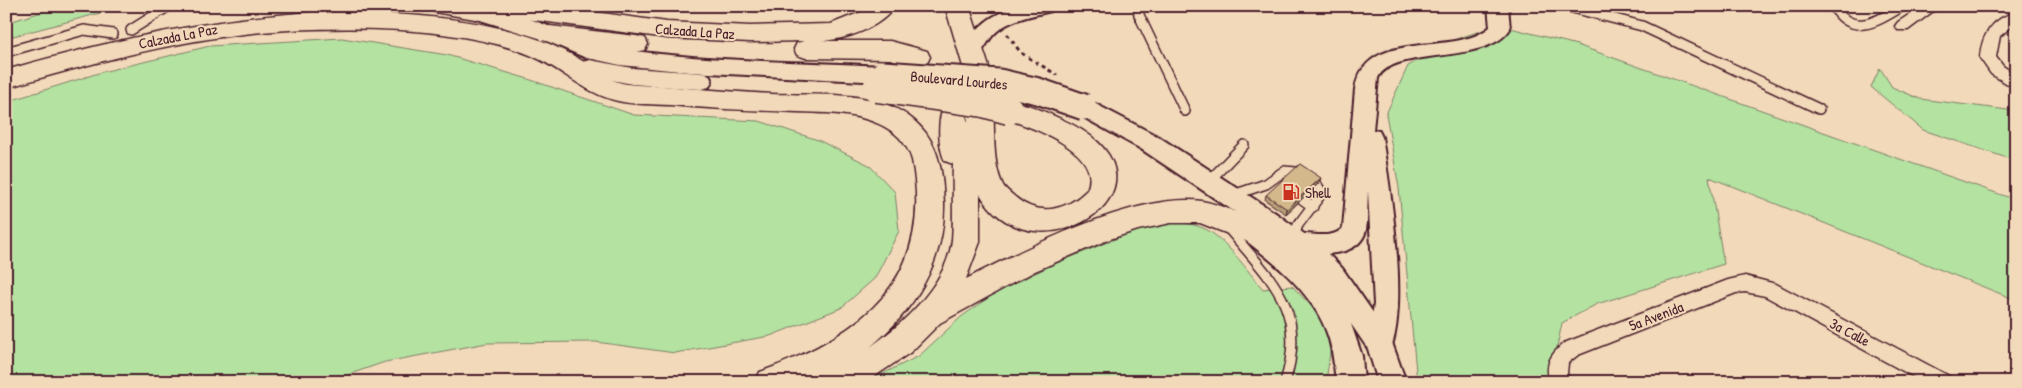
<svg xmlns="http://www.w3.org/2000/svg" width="2022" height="388" font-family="'Patrick Hand',sans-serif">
<rect width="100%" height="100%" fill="#f2d9ba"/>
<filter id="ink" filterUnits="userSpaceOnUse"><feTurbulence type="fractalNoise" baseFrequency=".02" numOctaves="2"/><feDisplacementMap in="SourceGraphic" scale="10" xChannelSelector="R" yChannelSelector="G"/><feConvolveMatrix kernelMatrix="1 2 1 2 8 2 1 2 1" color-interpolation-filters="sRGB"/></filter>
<g filter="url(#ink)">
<!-- green -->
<g fill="#b3e2a1" stroke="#7e8066">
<path d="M61 6H127L6 38V23Z"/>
<path d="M1499 25 1577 45 2016 200V300L1709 177 1724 264 1597 304 1562 323 1556 352 1565 382H1417L1399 188 1386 114 1408 66 1456 39Z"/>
<path d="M342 38 447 55 525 78 634 115 759 121 818 140 869 165 895 192 899 231 875 278 841 308 770 336 675 353 596 342 487 343 385 362 327 382H6V102L102 72 210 46Z"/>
<path d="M1880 68 1892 87 1920 99 2016 111V161L1923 130 1871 87Z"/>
<path d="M1160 223C1174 223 1190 222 1203 228 1225 237 1247 271 1263 289L1292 286 1314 309 1332 338 1326 382H866L919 356 961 317 998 291 1052 265 1132 232Z"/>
</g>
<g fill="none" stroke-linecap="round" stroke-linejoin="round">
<!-- service casing -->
<g stroke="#4a1f2b" stroke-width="12">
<g id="service">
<path d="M1138 6 1139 15 1185 111"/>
<path d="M1565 6 1642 26 1819 109"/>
<path d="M1833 6C1853 39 1879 20 1903 6"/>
<path d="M131 30 169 6"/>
<path d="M6 52 84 30 113 34"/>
<path d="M1209 181 1244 145"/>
<path d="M1233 195 1266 184 1284 171 1296 172"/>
<path d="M1302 199 1313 207"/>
<path d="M1228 228C1271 280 1308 309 1285 382"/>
<path d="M1293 239 1298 225 1322 193 1317 185"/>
</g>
</g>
<!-- minor casing -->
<g stroke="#4a1f2b" stroke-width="3">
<g id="minor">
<path d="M1922 6H1940L1908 30H1898L1895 26 1898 22Z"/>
<path d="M2016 12V23L2000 36 1996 57 2003 66 2016 75V89L1991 74 1980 58C1981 35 1993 18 2016 12Z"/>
<path d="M1745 276 1776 284 1949 376 1952 382H1923L1765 296 1745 292 1736 293 1578 355 1568 363 1567 373 1570 382H1550C1544 364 1551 354 1564 343L1728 280Z"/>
</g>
</g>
<!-- tertiary casing -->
<g stroke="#4a1f2b" stroke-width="4">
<g id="tertiary">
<path d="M1019 6H1054L1051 11C1031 16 1009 19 994 34 984 45 981 62 964 57L961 52C976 27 990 14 1019 6Z"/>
<path d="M1488 6H1508L1510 29C1487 66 1393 46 1378 78L1373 130 1379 131 1382 137C1390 187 1410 309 1389 353L1380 356 1371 353 1368 345 1374 304 1368 191C1367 204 1368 218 1366 230 1359 260 1311 256 1290 249L1286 242 1290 235C1307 230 1329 242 1343 228L1355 89C1366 26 1455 58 1490 27Z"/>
</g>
</g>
<!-- secondary casing -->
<g stroke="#4a1f2b" stroke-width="4">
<g id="secondary">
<path d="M467 6C521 6 568 41 620 49 707 62 796 61 883 66L891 68 894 74 891 80 883 82 690 72 620 65 584 57 542 39 467 16 464 11Z"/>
<path d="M590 60 632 68 701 73 709 75 712 81 709 87 701 89 632 84 582 74 579 68 582 62Z"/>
<path d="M1084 98 1159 137 1277 214 1318 244 1342 268 1390 337 1406 382H1378L1368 349 1351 324 1362 356 1364 382H1336C1334 365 1333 349 1327 333 1311 288 1265 255 1229 228L1225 221 1229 214 1235 212 1141 149 1076 113 1072 107 1076 101Z"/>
</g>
</g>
<!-- primary casing -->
<g stroke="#4a1f2b" stroke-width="3">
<g id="primary">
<path d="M430 6H551L667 22 750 26 831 24 861 12 868 6H895C881 28 845 40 821 41H890L927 51 930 57 927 63 918 66 890 59 806 58 797 55 794 49 797 43 804 41 750 42 667 38 511 17 475 19 434 12Z"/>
<path d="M945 6H969L990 70 986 76 977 79 968 76 964 70Z"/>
<path d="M313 12C389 13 468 14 540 40 555 46 570 53 584 62 595 69 608 80 622 83 634 86 649 85 662 86 698 89 735 92 772 94 823 96 890 87 925 132 941 153 943 178 944 204 945 262 914 311 870 347 903 324 947 284 952 240 954 215 952 189 953 164L945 161C938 148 937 119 944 106L953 104 962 106 968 122 967 106 971 99 980 97 989 99 993 106C995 130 992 161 1002 183 1004 189 1011 193 1015 197 1038 217 1066 211 1087 190 1105 150 1026 125 1000 117L996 110 1000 103C1018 98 1044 111 1061 119 1200 181 1035 289 980 194V242L966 279C1024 249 1137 192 1202 201 1214 203 1226 208 1238 213 1249 218 1262 222 1268 233L1264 241 1254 244 1200 223H1171L1138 230 1110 239 1035 271 940 323 911 352 866 382H820L823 376 810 382H755L760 372C862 335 935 280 912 160 902 123 859 115 827 113 774 111 722 110 670 105 653 104 634 105 618 101 585 94 560 67 530 55 468 30 380 27 314 29 209 31 106 59 6 88V70C108 41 207 19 313 12Z"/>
<path d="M550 26 636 36 645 38 648 44 645 50 636 52 541 40 538 34 541 28Z"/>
</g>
</g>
<!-- path -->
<path stroke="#4a1f2b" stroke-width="3" stroke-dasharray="4 4" stroke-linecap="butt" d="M1007 34 1021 53 1057 75"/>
<!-- service -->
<use href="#service" stroke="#f2d9ba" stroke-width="9"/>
<!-- minor -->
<use href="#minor" fill="#f2d9ba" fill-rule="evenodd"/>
<!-- tertiary -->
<use href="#tertiary" fill="#f2d9ba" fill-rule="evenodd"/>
<!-- secondary -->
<use href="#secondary" fill="#f2d9ba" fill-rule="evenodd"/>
<!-- primary -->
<use href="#primary" fill="#f2d9ba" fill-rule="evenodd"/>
<!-- secondary-bridge casing -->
<g stroke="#4a1f2b" stroke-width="29" stroke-linecap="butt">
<path id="secondary-bridge" d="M883 74 999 82 1038 91 1084 107"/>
</g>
<!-- primary-bridge casing -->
<g stroke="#4a1f2b" stroke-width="31" stroke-linecap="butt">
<path id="primary-bridge" d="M877 88 984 103 1009 110"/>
</g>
<!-- secondary-bridge -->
<use href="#secondary-bridge" stroke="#f2d9ba" stroke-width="25"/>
<!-- primary-bridge -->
<use href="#primary-bridge" stroke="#f2d9ba" stroke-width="28"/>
</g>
<!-- wall -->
<path fill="#b59e78" stroke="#4a1f2b" d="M1319 183 1286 214 1265 200 1266 195Z"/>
<!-- shaded-wall -->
<path fill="#948162" stroke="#4a1f2b" d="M1321 178 1319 183 1286 214 1287 209Z"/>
<!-- building -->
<path fill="#d3b88c" stroke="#4a1f2b" d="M1300 164 1321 178 1287 209 1266 195Z"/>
</g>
<!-- icons -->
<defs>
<g id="fuel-bare" transform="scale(1.35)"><path d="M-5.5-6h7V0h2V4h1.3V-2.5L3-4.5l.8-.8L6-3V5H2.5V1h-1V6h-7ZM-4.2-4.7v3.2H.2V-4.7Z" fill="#c8321e" stroke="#f2d9ba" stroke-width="2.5" paint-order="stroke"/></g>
</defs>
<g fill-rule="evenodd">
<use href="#fuel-bare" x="1291" y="192"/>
</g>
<g text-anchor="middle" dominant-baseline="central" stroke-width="4" stroke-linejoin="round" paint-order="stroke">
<!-- street labels -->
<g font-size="15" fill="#4a1f2b" stroke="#f2d9ba">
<text transform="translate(695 31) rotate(4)">Calzada La Paz</text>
<text transform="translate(178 36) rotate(-11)">Calzada La Paz</text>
<text transform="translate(959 80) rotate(5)">Boulevard Lourdes</text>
<text transform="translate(1656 316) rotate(-21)">5a Avenida</text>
<text transform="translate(1850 332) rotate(28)">3a Calle</text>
</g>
<!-- poi labels -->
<g font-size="15" fill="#4a1f2b" stroke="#f2d9ba" text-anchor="start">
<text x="1305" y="192">Shell</text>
</g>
</g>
<!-- margin -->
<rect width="2022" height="388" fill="none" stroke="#f2d9ba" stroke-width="25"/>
<rect x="12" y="12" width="1997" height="363" fill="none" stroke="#4a1f2b" stroke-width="2" filter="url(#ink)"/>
</svg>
